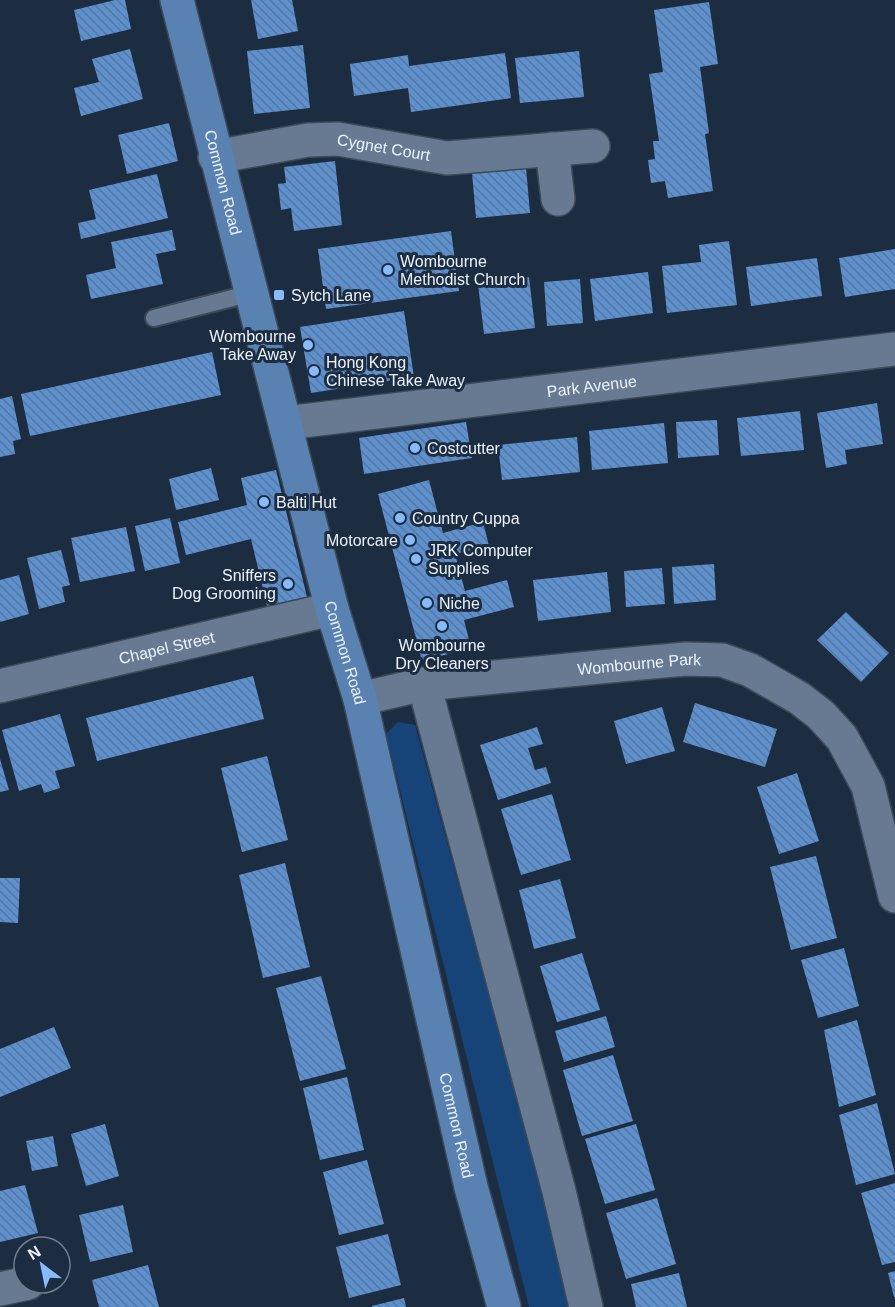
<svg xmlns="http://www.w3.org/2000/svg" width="895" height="1307" font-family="Helvetica,sans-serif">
<defs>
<pattern id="building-back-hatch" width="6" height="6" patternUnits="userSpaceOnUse" patternTransform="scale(1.5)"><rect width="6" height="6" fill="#5e90ce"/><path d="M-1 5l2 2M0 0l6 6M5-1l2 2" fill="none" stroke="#5677a0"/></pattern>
</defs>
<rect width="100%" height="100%" fill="#1d2d41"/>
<!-- grass -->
<path fill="#164479" d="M398 722 415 725 537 1172 570 1307H529L386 734Z"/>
<!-- building -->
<g fill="url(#building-back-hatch)">
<path d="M115 0H125L131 29 81 41 74 10Z"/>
<path d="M251 0H292L298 31 258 39Z"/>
<path d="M709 2 718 64 700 67 709 133 705 134 713 191 668 198 665 181 651 183 648 160 655 159 653 141H659L649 74 663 72 654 10Z"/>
<path d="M303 45 310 108 254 114 247 51Z"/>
<path d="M130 49 143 99 81 116 74 88 99 82 92 59Z"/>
<path d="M579 51 584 97 520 103 515 58Z"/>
<path d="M505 53 511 98 411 112 408 88 354 96 350 64 408 55 409 66Z"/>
<path d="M169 123 178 161 127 174 118 135Z"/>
<path d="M335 161 342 225 294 231 291 208 281 210 278 184 286 183 284 167Z"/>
<path d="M526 168 530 213 476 218 472 173Z"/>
<path d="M157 174 168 218 81 239 78 223 96 219 89 190Z"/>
<path d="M172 230 176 250 156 254 163 284 91 299 86 275 116 268 111 242Z"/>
<path d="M451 231 459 291 326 309 318 249Z"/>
<path d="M729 241 737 305 667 313 662 266 701 262 699 245Z"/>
<path d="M895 249V289L845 297 839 258Z"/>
<path d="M817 258 822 296 751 306 746 267Z"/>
<path d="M648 272 653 313 595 321 590 279Z"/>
<path d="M529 277 535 328 484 334 478 284Z"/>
<path d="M580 279 583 323 547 326 544 282Z"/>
<path d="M404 311 414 377 311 393 300 327Z"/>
<path d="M212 352 221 395 30 436 21 394Z"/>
<path d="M12 396 21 439 13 441 15 454 0 457V399Z"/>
<path d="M877 403 883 444 845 450 847 464 826 468 817 413Z"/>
<path d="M800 411 804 450 741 456 737 418Z"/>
<path d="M717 420 719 455 678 458 676 422Z"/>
<path d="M466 422 472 458 364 474 359 438Z"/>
<path d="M664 423 668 463 592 470 589 431Z"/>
<path d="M577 437 580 472 502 480 498 445Z"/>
<path d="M211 468 219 500 176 510 169 479Z"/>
<path d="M276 470 307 597 267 606 251 539 186 555 178 522 247 505 241 478Z"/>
<path d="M429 480 443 533 483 522 489 546 455 554 465 591 507 580 514 607 464 620 471 648 422 661 378 494Z"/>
<path d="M170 518 180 563 145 571 135 526Z"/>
<path d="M126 527 135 571 80 582 71 538Z"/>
<path d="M61 550 70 585 62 587 65 602 39 609 27 558Z"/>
<path d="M714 564 716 600 674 604 672 567Z"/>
<path d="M662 568 665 604 626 607 624 571Z"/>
<path d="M607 572 611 612 538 621 533 580Z"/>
<path d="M19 575 29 614 0 622V580Z"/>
<path d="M846 612 889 653 861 682 817 640Z"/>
<path d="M253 676 264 719 97 761 86 718Z"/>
<path d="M695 703 777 729 765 767 683 742Z"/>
<path d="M662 707 675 751 626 764 614 721Z"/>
<path d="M60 714 75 766 55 771 60 788 44 793 41 784 19 791 2 730Z"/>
<path d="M537 727 543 744 528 748 535 770 546 767 551 783 498 800 480 745Z"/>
<path d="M267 756 288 840 242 852 221 768Z"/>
<path d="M0 759 9 790 0 792Z"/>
<path d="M797 773 819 841 779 854 757 787Z"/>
<path d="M552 794 571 860 521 875 501 809Z"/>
<path d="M816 856 837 938 791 950 770 867Z"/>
<path d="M285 863 310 967 263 978 239 875Z"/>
<path d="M0 878H20L18 923 0 922Z"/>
<path d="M560 879 576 938 534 949 519 890Z"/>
<path d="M844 948 859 1006 818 1018 801 960Z"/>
<path d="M582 953 600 1010 557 1022 540 966Z"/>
<path d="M321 976 346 1069 300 1081 276 988Z"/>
<path d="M606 1016 615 1047 564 1062 555 1031Z"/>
<path d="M857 1020 876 1095 839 1107 824 1030Z"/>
<path d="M54 1027 71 1068 0 1097V1049Z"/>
<path d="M613 1055 633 1121 582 1136 563 1070Z"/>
<path d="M347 1077 364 1150 320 1160 303 1088Z"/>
<path d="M877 1103 895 1174 856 1185 839 1115Z"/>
<path d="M105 1124 119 1176 86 1186 71 1134Z"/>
<path d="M636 1124 655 1190 605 1204 585 1139Z"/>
<path d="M53 1136 58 1166 32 1171 26 1141Z"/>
<path d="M367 1160 384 1224 339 1235 323 1172Z"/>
<path d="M895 1183V1262L882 1265 861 1193Z"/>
<path d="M25 1185 38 1233 0 1242V1191Z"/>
<path d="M657 1198 676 1264 626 1279 606 1213Z"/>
<path d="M123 1205 133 1252 90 1262 79 1215Z"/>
<path d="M388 1234 401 1285 349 1298 336 1247Z"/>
<path d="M148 1265 159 1307H99L92 1280Z"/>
<path d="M895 1271V1297H894L888 1273Z"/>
<path d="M679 1273 687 1307H636L631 1284Z"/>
<path d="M404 1298 406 1307H372V1306Z"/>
</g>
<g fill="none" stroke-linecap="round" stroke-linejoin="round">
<!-- lane casing -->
<g stroke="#3d4a5a" stroke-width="20">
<path id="lane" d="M154 318 252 293"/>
</g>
<!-- street casing -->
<g stroke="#3d4a5a" stroke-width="36">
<g id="street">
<path d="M552 149 558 199"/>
<path id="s1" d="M215 157 308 140 338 139 447 158 593 146"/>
<path id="s2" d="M286 423 895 349"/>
<path d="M424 684 559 1191 586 1307"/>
<path id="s3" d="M0 686 332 609"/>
<path id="s4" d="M360 699 424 684 641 663 686 659 722 660 750 670 799 698 821 715 842 738 868 786 895 896"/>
<path d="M0 1289 28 1283"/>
</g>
</g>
<!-- secondary casing -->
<g stroke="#3d4a5a" stroke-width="36">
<g id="secondary">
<path id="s5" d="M177 0 332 609 360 699 471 1187 504 1307"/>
</g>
</g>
<!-- lane -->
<use href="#lane" stroke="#677a91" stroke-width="16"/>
<!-- street -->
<use href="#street" stroke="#677a91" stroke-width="33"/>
<!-- secondary -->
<use href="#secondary" stroke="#5982b2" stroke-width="33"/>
</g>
<!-- markers -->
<g fill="#87bbfb" stroke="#1d2d41" stroke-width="2">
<circle cx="388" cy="270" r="6"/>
<rect x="273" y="289" width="12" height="12" rx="3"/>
<circle cx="308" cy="345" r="6"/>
<circle cx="314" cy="371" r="6"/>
<circle cx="415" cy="448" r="6"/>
<circle cx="264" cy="502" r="6"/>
<circle cx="400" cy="518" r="6"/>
<circle cx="410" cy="540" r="6"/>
<circle cx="416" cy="559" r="6"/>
<circle cx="288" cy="584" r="6"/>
<circle cx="427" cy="603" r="6"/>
<circle cx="442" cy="626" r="6"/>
</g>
<g text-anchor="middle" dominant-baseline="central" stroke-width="6" stroke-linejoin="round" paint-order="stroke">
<!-- street labels -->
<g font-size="16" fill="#eaf2fd" stroke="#1d2d41">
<text stroke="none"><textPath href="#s1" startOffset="171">Cygnet Court</textPath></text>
<text stroke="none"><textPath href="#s5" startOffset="188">Common Road</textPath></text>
<text stroke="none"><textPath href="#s2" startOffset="308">Park Avenue</textPath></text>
<text stroke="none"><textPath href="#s3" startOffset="171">Chapel Street</textPath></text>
<text stroke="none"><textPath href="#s5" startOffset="674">Common Road</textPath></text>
<text stroke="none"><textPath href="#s4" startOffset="282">Wombourne Park</textPath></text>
<text stroke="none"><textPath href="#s5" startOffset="1160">Common Road</textPath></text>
</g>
<!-- poi labels -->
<g font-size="16" fill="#eaf2fd" stroke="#1d2d41" text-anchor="start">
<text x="400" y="261">Wombourne<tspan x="400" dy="18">Methodist Church</tspan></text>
<text x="291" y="295">Sytch Lane</text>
<text x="296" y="336" text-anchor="end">Wombourne<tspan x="296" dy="18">Take Away</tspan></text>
<text x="326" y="362">Hong Kong<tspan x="326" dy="18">Chinese Take Away</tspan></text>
<text x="427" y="448">Costcutter</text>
<text x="276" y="502">Balti Hut</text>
<text x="412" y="518">Country Cuppa</text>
<text x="398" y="540" text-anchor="end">Motorcare</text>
<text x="428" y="550">JRK Computer<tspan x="428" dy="18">Supplies</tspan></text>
<text x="276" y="575" text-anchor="end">Sniffers<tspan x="276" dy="18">Dog Grooming</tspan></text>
<text x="439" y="603">Niche</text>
<text x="442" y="645" text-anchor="middle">Wombourne<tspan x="442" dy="18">Dry Cleaners</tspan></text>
</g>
</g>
<!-- north arrow -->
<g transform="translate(42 1265) rotate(328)"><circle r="28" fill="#1d2d41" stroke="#6f7c8c" stroke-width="1.5"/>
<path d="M0-4.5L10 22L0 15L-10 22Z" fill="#87bbfb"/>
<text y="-9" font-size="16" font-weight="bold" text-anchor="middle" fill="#eaf2fd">N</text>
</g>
</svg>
